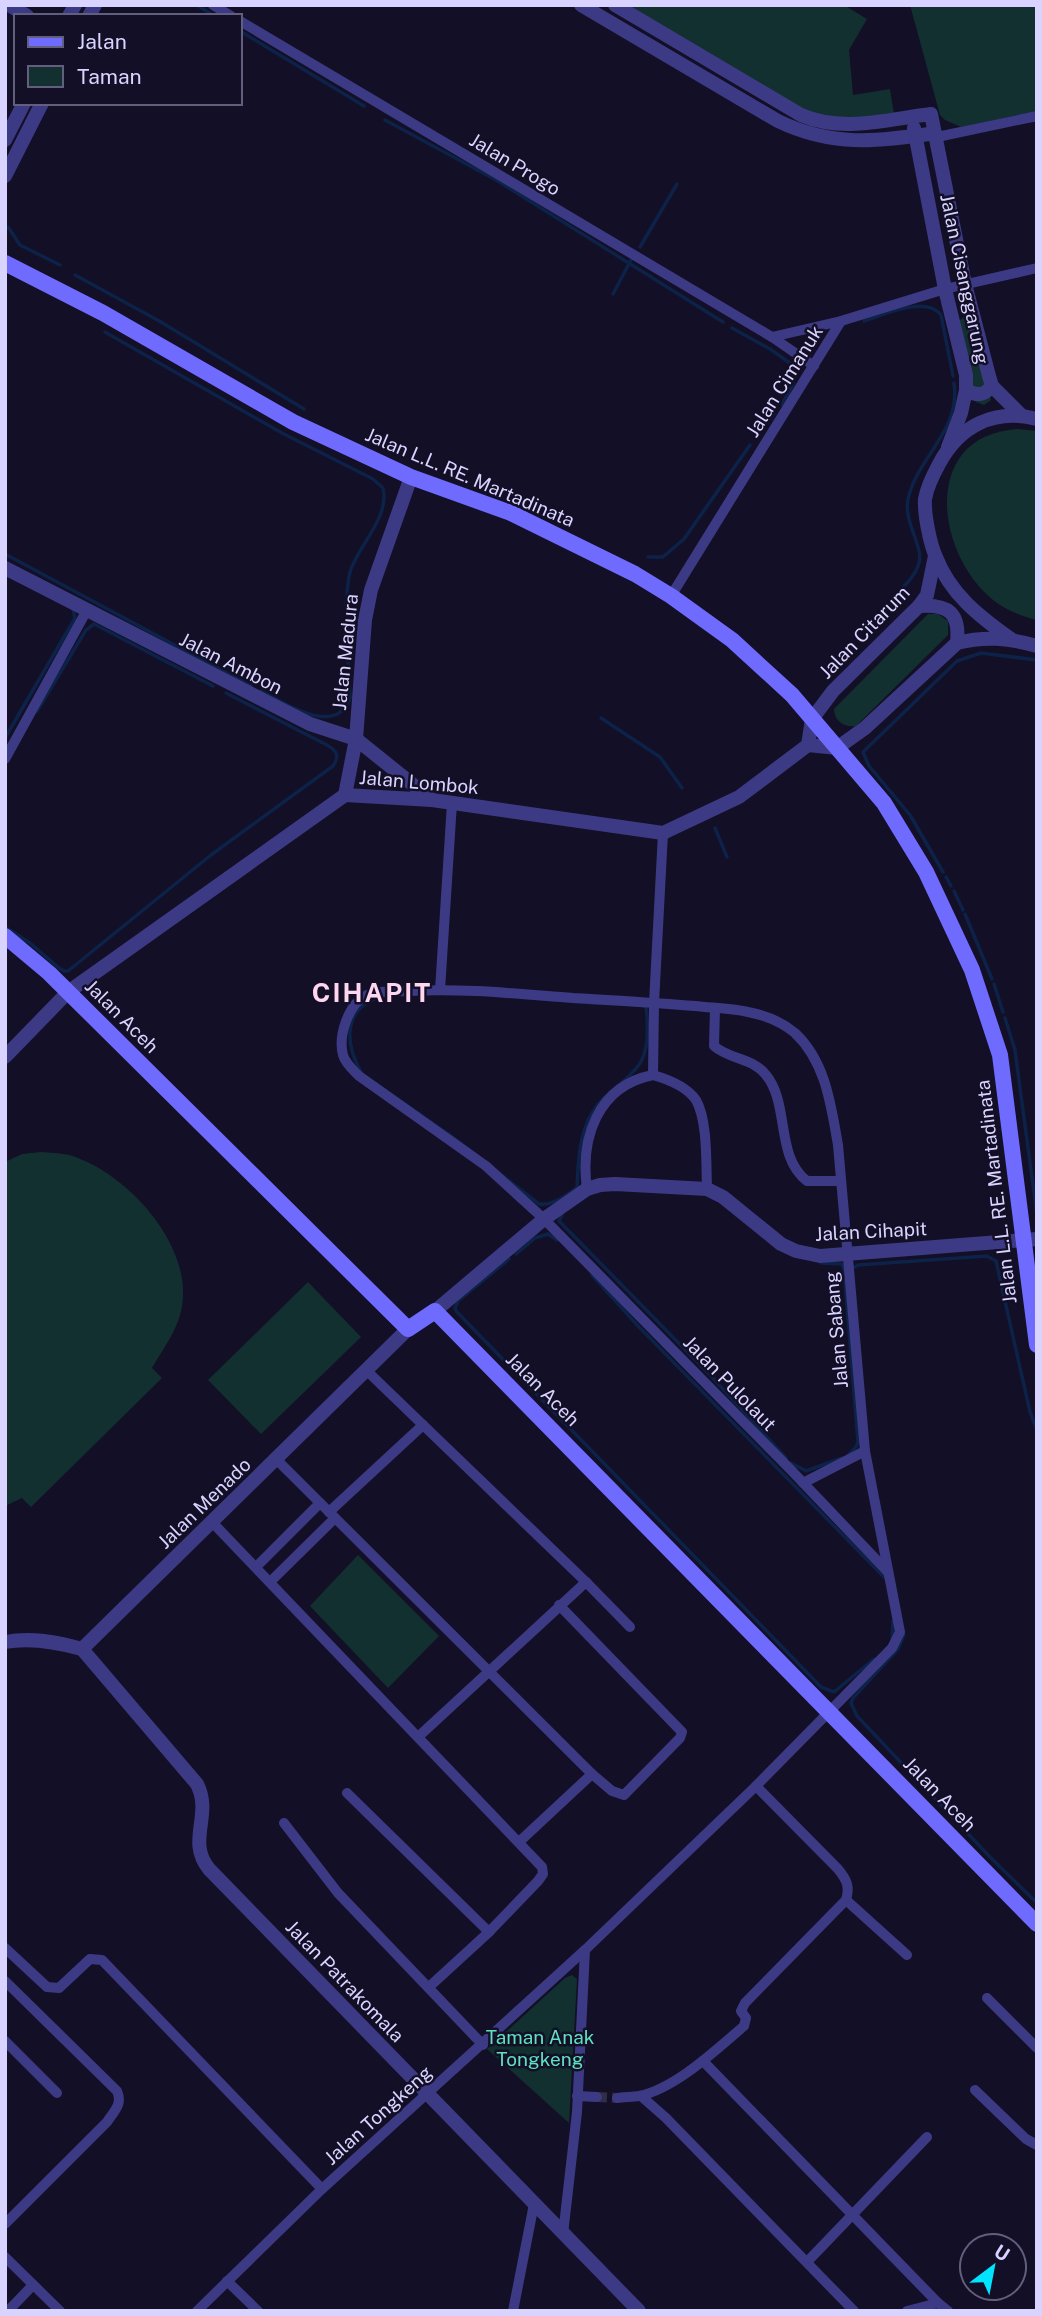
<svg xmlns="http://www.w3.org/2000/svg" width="1042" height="2316" font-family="'Public Sans',sans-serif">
<rect width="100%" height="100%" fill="#130f26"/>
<!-- green -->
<g fill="#12302f">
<path d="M624 5H844L867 19 849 50 853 95 890 89 894 114 824 124Z"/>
<path d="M910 5 1037 6V111L961 127 945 120 940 115Z"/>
<path d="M964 317 971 321 991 400 984 405 976 402 957 322Z"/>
<path d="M1018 429 1037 431V620C1021 616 1006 610 993 600 935 553 920 435 1018 429Z"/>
<path d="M928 614H938L948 621V635L856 726C845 728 834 721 834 709Z"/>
<path d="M41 1152C53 1153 67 1153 78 1158 131 1178 192 1246 182 1306 179 1328 163 1349 152 1368L162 1378 31 1507 22 1498 5 1506V1162L22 1154Z"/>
<path d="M308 1282 361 1337 261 1434 208 1380Z"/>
<path d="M358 1555 439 1636 388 1688 310 1606Z"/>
<path d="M572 1975 577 1979 569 2123 487 2049 565 1978Z"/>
</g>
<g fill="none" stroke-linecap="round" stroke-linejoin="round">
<!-- stream -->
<g stroke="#0c2248" stroke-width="3.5">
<path d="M197 5 214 16"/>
<path d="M240 31 364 106"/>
<path d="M385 120 496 180 723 322"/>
<path d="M8 227 20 245 60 265"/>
<path d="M640 247 677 184"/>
<path d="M75 275 161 322 304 409"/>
<path d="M613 294 631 260"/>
<path d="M864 321C884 315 925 295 941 315L953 376"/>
<path d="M732 328 770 349 794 366C797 381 789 392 782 404"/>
<path d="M105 332 282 433 373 479 383 488C390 518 358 545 350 572 342 605 349 663 350 698 336 738 285 703 261 691"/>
<path d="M758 435 774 413"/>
<path d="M5 554 251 686"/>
<path d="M648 557H663L684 539 750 445"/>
<path d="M897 594C905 585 916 575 919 563 924 545 901 520 909 495 920 455 961 430 954 383"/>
<path d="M37 711 86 630 94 624 213 686"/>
<path d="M601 718 660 757 682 788"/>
<path d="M5 738 75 618 73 609"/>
<path d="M715 828 727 857"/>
<path d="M943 872 910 815 869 766 863 752 957 661 981 653 1037 660"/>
<path d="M946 877 951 886"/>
<path d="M954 891 963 910"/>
<path d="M965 914 992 979"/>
<path d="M5 927 30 943 59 968 64 971H68L211 855 333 766C340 756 337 751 327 745L226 693"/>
<path d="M994 984 1003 1012"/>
<path d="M444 991 594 1003 640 1005 646 1007C648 1024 650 1051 638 1066 625 1084 604 1092 592 1113 579 1134 578 1164 577 1188 565 1196 553 1206 539 1204L455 1139 362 1074C344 1043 342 1006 384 996 403 991 425 992 444 991Z"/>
<path d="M1005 1018 1015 1050 1037 1215"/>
<path d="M562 1215 559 1221 712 1377 786 1458"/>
<path d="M516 1254 535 1238 548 1234 557 1240"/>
<path d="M509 1259 458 1301 455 1308 456 1311 821 1687 834 1692 874 1659"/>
<path d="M821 1263 842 1264 844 1269 858 1442 856 1447 849 1454"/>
<path d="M853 1268 858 1265 987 1256 996 1261 1030 1412 1037 1430"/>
<path d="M592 1275 639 1327 886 1579"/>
<path d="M791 1463 806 1471 842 1458"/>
<path d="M904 1635 898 1649 853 1698 851 1703 857 1716 990 1857 1037 1903"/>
<path d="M892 1638 893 1621"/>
</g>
<!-- minor-tunnel -->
<path stroke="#312d47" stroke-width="10" stroke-dasharray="10 5" stroke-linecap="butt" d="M597 2097 617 2098"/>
<!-- minor -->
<g stroke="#3d3a85" stroke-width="10">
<path d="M213 5 231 16"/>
<path d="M240 21 772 337 814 366"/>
<path d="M937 137 1037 116"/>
<path d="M772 337 841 321 945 289 1037 268"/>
<path d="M671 596 841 321"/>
<path d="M5 759 87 610"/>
<path d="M440 990 452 803"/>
<path d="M715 1008 714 1046C730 1060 752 1057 766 1075 790 1104 775 1157 807 1181H841"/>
<path d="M653 1075C667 1079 687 1087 696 1100 708 1121 706 1165 707 1189"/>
<path d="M587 1189C580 1139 597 1086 653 1075L654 1003 663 833"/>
<path d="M367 1371 586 1582 630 1627"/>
<path d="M276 1459 592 1774 612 1791 624 1795 680 1738 682 1732 559 1605"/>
<path d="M803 1483 865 1451"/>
<path d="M329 1512 423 1425"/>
<path d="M212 1522 542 1867 543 1874 538 1881 489 1932 429 1987"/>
<path d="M256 1567 320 1503"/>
<path d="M270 1582 335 1518"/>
<path d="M418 1737 586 1582"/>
<path d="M347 1793 489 1932"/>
<path d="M284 1823 338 1893 483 2045"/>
<path d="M519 1842 592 1774"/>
<path d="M846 1900 907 1955"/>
<path d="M5 1948 47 1987 59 1988 90 1959 102 1960 322 2189"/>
<path d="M5 1981 117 2091C123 2104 114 2111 107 2122L5 2224"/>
<path d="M987 1998 1037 2048"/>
<path d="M5 2041 57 2093"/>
<path d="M703 2061 938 2303 948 2311"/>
<path d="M975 2090 1026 2139 1037 2145"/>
<path d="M577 2096 597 2097"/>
<path d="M641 2096 666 2118 854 2311"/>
<path d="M617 2098C624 2097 632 2097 639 2096 675 2089 717 2049 744 2026L746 2018 741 2011 745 2003 846 1900C850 1887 847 1880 838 1869L756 1786"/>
<path d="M563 2234 577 2112 585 1950"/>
<path d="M5 2257 60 2311"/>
<path d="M807 2262 927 2137"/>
<path d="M227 2281 258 2311"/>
<path d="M8 2311 33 2285"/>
<path d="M197 2311 322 2189 585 1950 756 1786 892 1648 900 1632 865 1451 838 1145C831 1106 826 1062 795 1033 782 1022 764 1015 748 1012 730 1008 712 1008 695 1006 654 1003 614 1000 573 998 519 994 464 988 409 991 396 992 380 990 367 995 348 1004 338 1036 343 1055 345 1063 353 1070 359 1076L486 1166 544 1219 791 1470 888 1572"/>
<path d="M513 2311 534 2204"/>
<path d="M907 2311 938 2303"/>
</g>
<!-- tertiary -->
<g stroke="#3d3a85" stroke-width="14">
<path d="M9 5 27 16"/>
<path d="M581 5 778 121C832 147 877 142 935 133"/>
<path d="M615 5 801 115C843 133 888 119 931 114L965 284 989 376 992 386 1021 415"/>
<path d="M69 16 75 5"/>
<path d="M89 16 95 5"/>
<path d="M914 128 945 289 966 375V390L961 413 948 447"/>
<path d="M5 140 24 103"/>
<path d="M5 176 42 103"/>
<path d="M966 390C977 396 984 396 992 386"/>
<path d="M5 568 310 724 356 739 432 800"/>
<path d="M919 606C949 604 960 613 957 643"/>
<path d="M1011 639C980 617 950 594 936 557 930 544 924 514 925 499 927 487 933 475 939 464 959 426 994 408 1037 419"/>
<path d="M808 745 837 748 865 728 957 643C985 636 1009 638 1037 646"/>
<path d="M345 795 356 739 365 620 371 590 411 477"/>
<path d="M5 1057 68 992 345 795 432 800 663 833 739 797 808 745 812 719 833 691 919 606 927 595 935 556"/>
<path d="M435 1311 544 1219 587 1189 600 1185 615 1184 707 1189 723 1197 781 1244 796 1251 820 1256 1037 1239"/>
<path d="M5 1642C31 1637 57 1642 82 1649"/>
<path d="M82 1649 197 1784C213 1815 186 1841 209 1869L639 2311"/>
<path d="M82 1649 408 1329"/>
</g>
<!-- secondary -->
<g stroke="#6f6bff" stroke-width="16">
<path d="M5 263 103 313 293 422 411 477 511 513 635 574 671 596 732 640 792 695 884 803 926 872 972 970 1000 1055 1037 1345"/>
<path d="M5 936 49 973 408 1329 435 1311 1037 1924"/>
</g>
</g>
<g text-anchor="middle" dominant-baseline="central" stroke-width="5" stroke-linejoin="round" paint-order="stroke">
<!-- street labels -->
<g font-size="19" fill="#d9d4ff" stroke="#130f26">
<text transform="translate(515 164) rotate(31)">Jalan Progo</text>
<text transform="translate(965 279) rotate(78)">Jalan Cisanggarung</text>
<text transform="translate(784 381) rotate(-58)">Jalan Cimanuk</text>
<text transform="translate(470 477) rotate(23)">Jalan L.L. RE. Martadinata</text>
<text transform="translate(864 632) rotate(-46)">Jalan Citarum</text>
<text transform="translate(345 652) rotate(-84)">Jalan Madura</text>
<text transform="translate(231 663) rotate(27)">Jalan Ambon</text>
<text transform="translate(419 782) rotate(5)">Jalan Lombok</text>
<text transform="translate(122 1016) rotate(45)">Jalan Aceh</text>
<text transform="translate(996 1192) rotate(-97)">Jalan L.L. RE. Martadinata</text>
<text transform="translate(871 1231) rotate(-3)">Jalan Cihapit</text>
<text transform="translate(836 1330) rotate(-95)">Jalan Sabang</text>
<text transform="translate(730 1383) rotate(46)">Jalan Pulolaut</text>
<text transform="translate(543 1389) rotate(45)">Jalan Aceh</text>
<text transform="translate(204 1503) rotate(-44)">Jalan Menado</text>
<text transform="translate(940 1794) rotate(46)">Jalan Aceh</text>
<text transform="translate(345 1981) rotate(46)">Jalan Patrakomala</text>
<text transform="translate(378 2115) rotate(-42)">Jalan Tongkeng</text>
</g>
<!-- park labels -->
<g font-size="19" fill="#5fe0c0" stroke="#130f26">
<text x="540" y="2037">Taman Anak<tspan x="540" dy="22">Tongkeng</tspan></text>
</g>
<!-- district labels -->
<g font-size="26" font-weight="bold" letter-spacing="2" fill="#ffd6f0" stroke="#130f26">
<text x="372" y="992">CIHAPIT</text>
</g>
</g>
<!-- border -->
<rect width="1042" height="2316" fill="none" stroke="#d9d4ff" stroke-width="14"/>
<!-- legend -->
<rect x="14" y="14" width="228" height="91" fill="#130f26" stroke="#625e7d" stroke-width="2"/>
<rect x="28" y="37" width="35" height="10" fill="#6f6bff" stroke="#625e7d" stroke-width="2"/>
<text x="77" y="49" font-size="21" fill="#d9d4ff">Jalan</text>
<rect x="28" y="66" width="35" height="21" fill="#12302f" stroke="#625e7d" stroke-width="2"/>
<text x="77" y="84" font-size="21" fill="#d9d4ff">Taman</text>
<!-- north arrow -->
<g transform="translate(993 2267) rotate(32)"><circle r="33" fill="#130f26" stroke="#625e7d" stroke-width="2"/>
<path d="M0-5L12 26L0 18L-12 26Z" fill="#00e5ff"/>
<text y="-10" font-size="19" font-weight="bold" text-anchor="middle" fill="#d9d4ff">U</text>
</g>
</svg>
